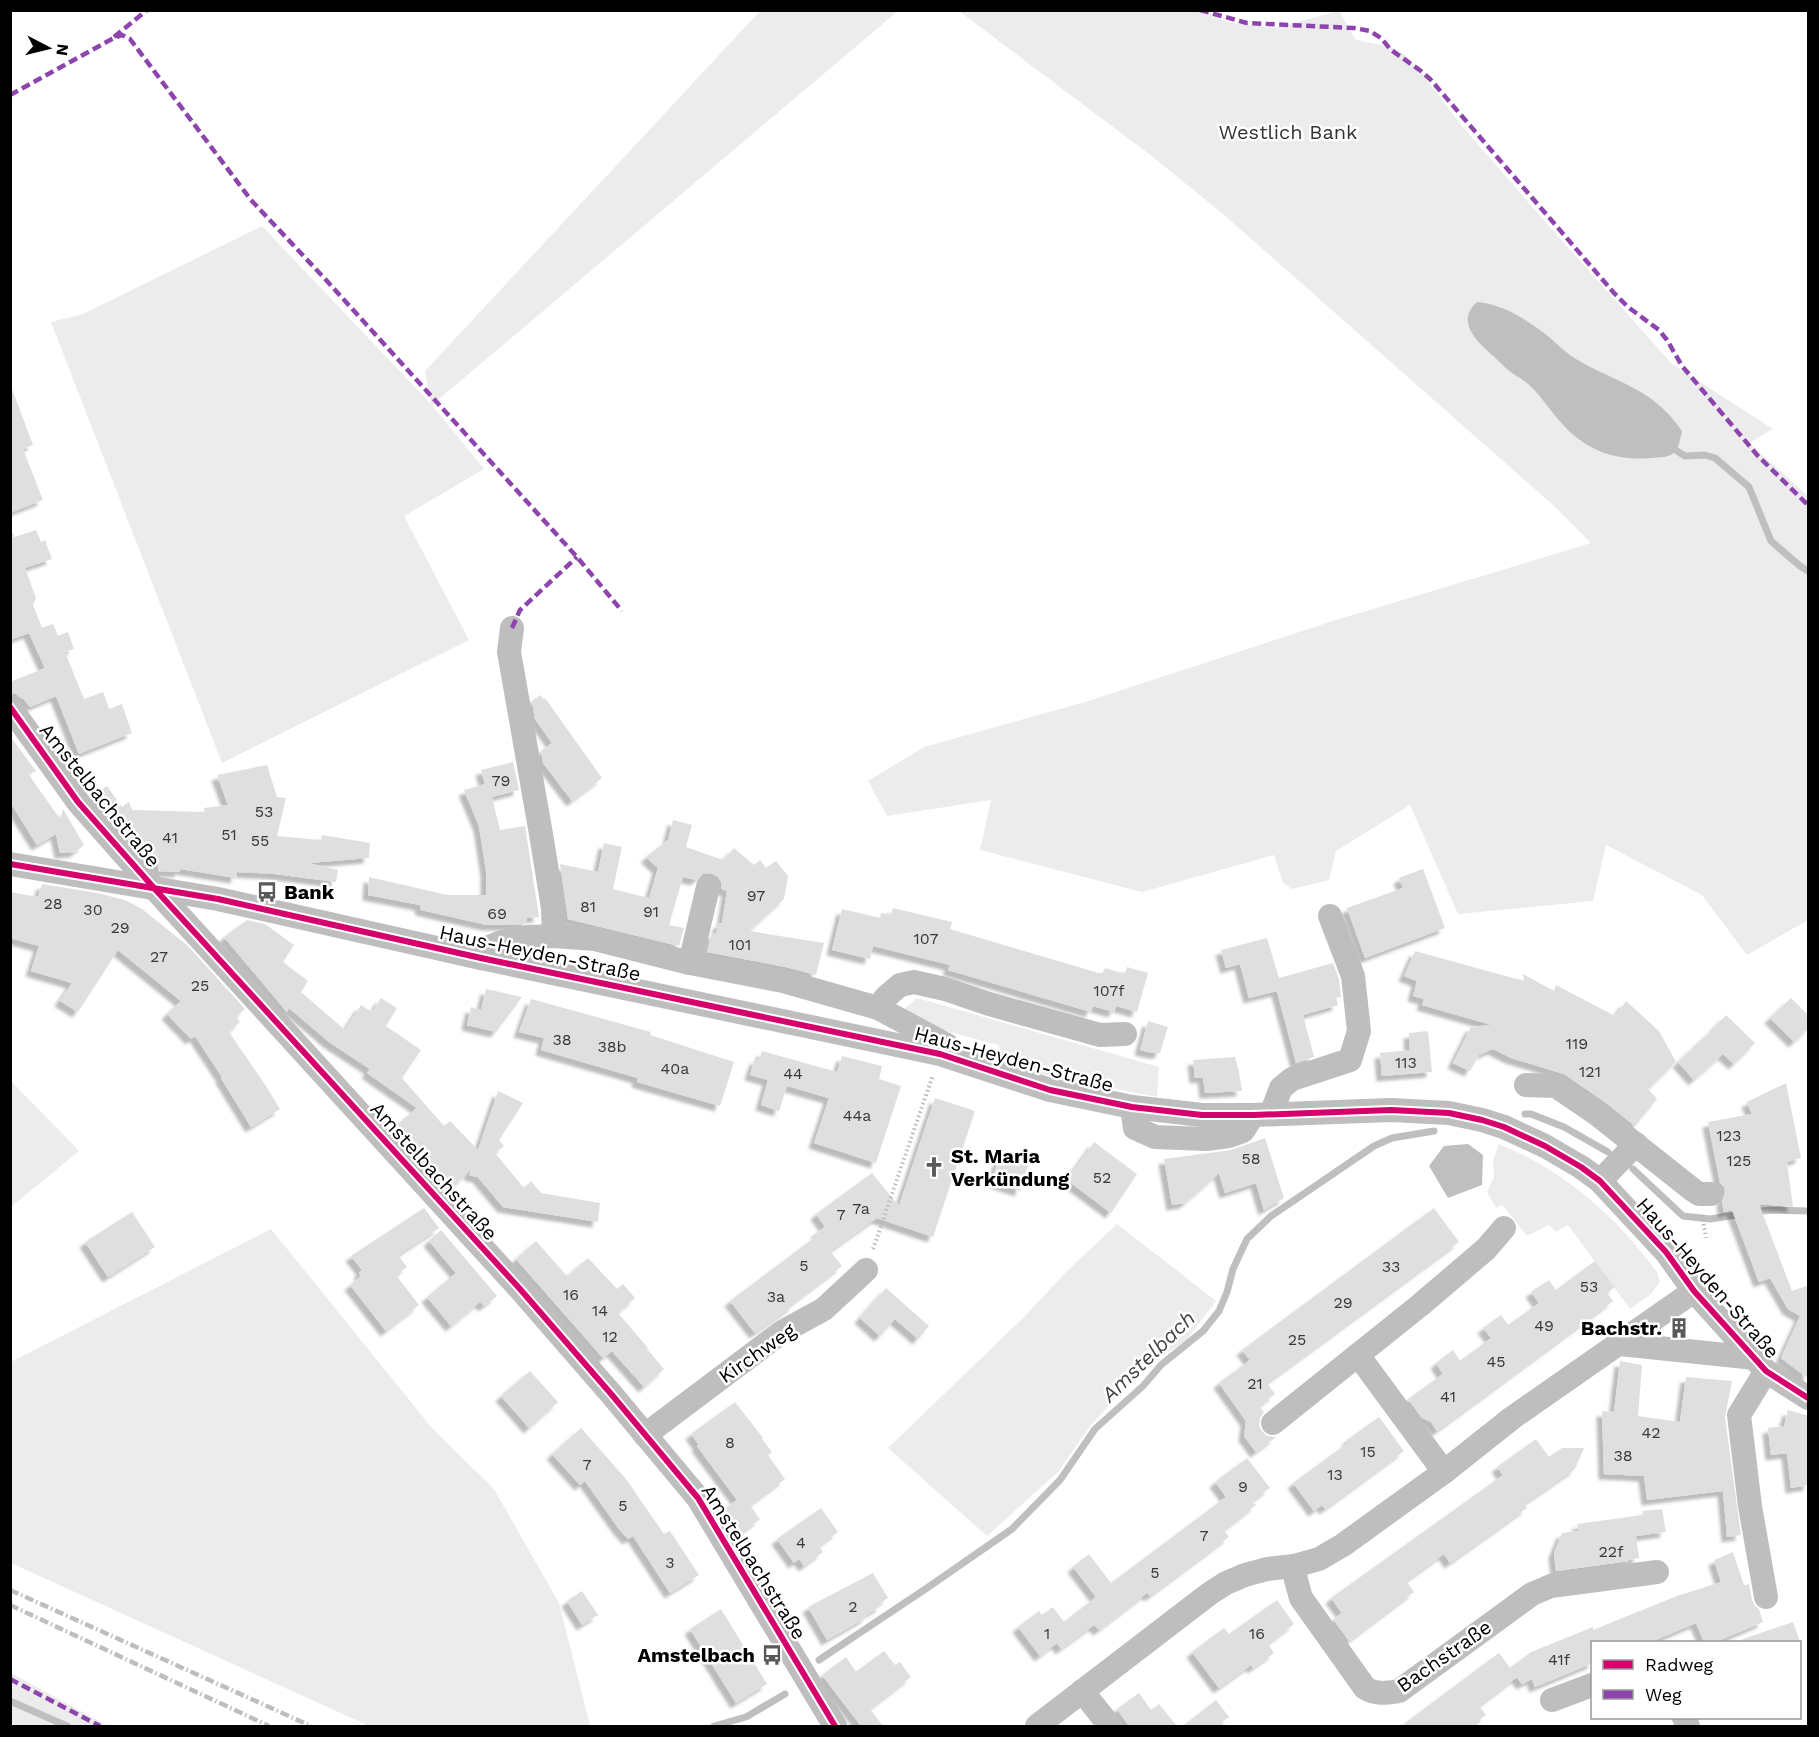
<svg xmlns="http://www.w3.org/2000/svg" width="1819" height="1737" font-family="'Work Sans',sans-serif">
<defs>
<filter id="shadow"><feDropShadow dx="-5.5" dy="5.5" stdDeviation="1.5" flood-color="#0004"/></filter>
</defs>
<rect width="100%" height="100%" fill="#fff"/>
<!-- green -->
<g fill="#ececec">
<path d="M760 11H898L432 405 484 469 404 516 469 640 222 763 51 322 83 314 262 226 431 404 425 371Z"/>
<path d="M959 11H1206L1228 22 1274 28 1339 11 1356 40 1392 47 1404 54 1424 76 1462 126 1549 226 1672 364 1773 429 1749 443 1808 496V920L1747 955 1702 895 1606 845 1593 901 1458 914 1410 805 1336 851 1329 880 1292 889 1283 883 1274 855 1142 892 980 850 991 800 887 816 868 781 924 747 1085 702 1330 622 1591 543 1553 505 1223 214 1153 157Z"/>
<path d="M917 998 1159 1067 1157 1097 1032 1072 1003 1062 999 1045 949 1032 902 1011Z"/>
<path d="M11 1081 79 1151 11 1207H10Z"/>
<path d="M1499 1144C1565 1171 1615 1215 1657 1272L1660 1282 1651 1294 1630 1309 1568 1225 1556 1232 1549 1225 1527 1236 1514 1219 1502 1205 1496 1208 1487 1192 1494 1177 1493 1160Z"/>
<path d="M1117 1224 1216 1301 1185 1342 1160 1357 1139 1378 1121 1393 1091 1425 1058 1472 987 1536 888 1448 1024 1317 1066 1272Z"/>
<path d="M271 1229 432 1428 494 1489 559 1603 590 1726H369L11 1563V1362Z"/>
<path d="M10 1673H11L108 1726H11Z"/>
</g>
<!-- water -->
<g fill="#bfbfbf">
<path d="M1477 302C1502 304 1524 318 1544 333 1555 341 1564 352 1576 359 1618 384 1652 387 1682 431 1677 456 1675 457 1649 458 1618 461 1588 451 1566 428 1552 414 1542 396 1527 383 1521 378 1514 375 1508 370 1502 365 1497 359 1491 354 1475 340 1456 321 1477 302Z"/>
<path d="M1468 1144 1483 1155 1482 1185 1448 1198 1429 1166 1444 1146Z"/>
</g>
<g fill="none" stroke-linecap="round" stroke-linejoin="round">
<!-- stream -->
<g stroke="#bfbfbf" stroke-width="7">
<path d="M1677 451 1685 456 1705 455 1715 458 1749 487 1771 541 1800 566 1808 571"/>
<path d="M1525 1114H1531L1564 1127 1608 1152"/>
<path d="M1633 1169 1683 1216 1710 1219 1743 1214"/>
<path d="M1754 1212 1771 1210 1808 1211"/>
<path d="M819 1660 927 1588 1012 1529 1060 1480 1095 1429 1143 1386 1161 1365 1203 1331 1219 1311 1227 1292 1233 1269 1247 1239 1271 1216 1374 1146 1392 1138 1434 1131"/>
<path d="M10 1701 67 1726"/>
<path d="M714 1726 746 1717 785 1694"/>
</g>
</g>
<!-- building -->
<g fill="#dfdfdf" filter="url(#shadow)">
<path d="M12 389 33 445 23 449 43 500 10 513V390Z"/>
<path d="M36 530 41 542 45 540 52 559 25 568 36 598 33 605 42 628 39 629 53 624 58 636 68 632 74 649 65 652 84 699 103 692 109 709 122 704 132 733 79 754 56 696 30 707 23 698 22 699 16 694 10 693V682L45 668 29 633 10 640V534L13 533 14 537Z"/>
<path d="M540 695 543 699 545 698 602 778 572 801 543 763 541 751 552 743 535 719 532 701Z"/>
<path d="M10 736 36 771 29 775 60 819 63 809 84 845 75 852 60 853 56 834 37 845 10 802Z"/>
<path d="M513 762 519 790 492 797 500 830 525 826 539 917 527 918V923L513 925H487L421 910 420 905 368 895 369 877 447 895H486V871L479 826 464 790 485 784 481 770Z"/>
<path d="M267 765 277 797 286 798 277 836 321 840 322 835 370 843 369 858 308 863 338 870 336 882 275 874 237 872 236 878 180 869V872L158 871V861L148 860 105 811 93 795 107 786 122 807 129 802 132 810 205 812 204 808 228 805 217 775Z"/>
<path d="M673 820 692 825 686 847 723 860 734 848 754 865 760 860 766 868 776 861 788 876 784 899 749 931 824 943 816 975 786 967 707 952 712 933 716 934 719 923H722L727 891 722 889 721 882 718 877 711 873 703 874 696 880 683 877 669 925 684 928 679 946 568 919 560 864 598 872 604 843 622 847 613 889 649 898 658 868 646 857 668 840Z"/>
<path d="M1423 869 1445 928 1365 958 1347 908 1403 888 1399 878Z"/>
<path d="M42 884 97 893 125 900 142 909 188 946 245 1009 236 1017 240 1022 229 1032 266 1086 280 1109 251 1127 221 1078 222 1077 195 1036 191 1039 167 1014 181 1001 118 950 78 1012 60 1001 72 983 31 971 39 946 10 938V892L38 897Z"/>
<path d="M893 908 952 922 950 929 1102 974 1105 968 1125 974 1127 967 1148 973 1137 1012 1116 1006 1114 1012 1093 1006 1091 1012 948 970 950 965 873 946 870 959 832 950 842 909 880 918 881 913 891 915Z"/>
<path d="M247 920 265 924 294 945 283 962 308 981 301 992 345 1030 361 1005 372 1012 381 998 397 1008 386 1026 421 1050 402 1078 444 1126 450 1121 478 1150 498 1091 523 1103 499 1140 504 1146 495 1153 524 1188 531 1181 541 1193 600 1203 598 1222 503 1207 477 1176 476 1177 470 1175 469 1176 471 1169 450 1191 394 1130 399 1126 398 1124 417 1108 367 1073 370 1069 329 1042 289 1008 287 1012 224 937Z"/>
<path d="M1267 938 1279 978 1333 963 1339 979 1341 997 1336 998 1338 1005 1303 1015 1314 1057 1296 1063 1277 991 1249 998 1240 964 1226 968 1221 950Z"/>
<path d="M1415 951 1524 981 1523 974 1554 991 1556 985 1615 1016 1626 1001 1659 1031 1676 1062 1648 1089 1657 1099 1635 1126 1605 1102 1564 1074 1511 1058 1493 1049 1479 1055 1470 1071 1453 1063 1471 1027 1492 1025 1422 1005 1424 999 1413 996 1417 981 1404 976Z"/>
<path d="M486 989 522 997 496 1032 467 1025 471 1007 481 1010Z"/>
<path d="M1791 998 1809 1016V1028L1794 1042 1770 1018Z"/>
<path d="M531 999 651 1032 650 1035 734 1062 720 1106 637 1082 638 1078 541 1050 544 1038 519 1032Z"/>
<path d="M1726 1015 1755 1043 1734 1064 1723 1054 1694 1080 1678 1062 1713 1029Z"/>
<path d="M1148 1021 1168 1027 1160 1053H1153L1140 1050Z"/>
<path d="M1428 1031 1432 1072 1382 1076 1380 1053 1410 1050 1409 1033Z"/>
<path d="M762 1051 837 1072 842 1056 882 1066 879 1079 901 1086 876 1163 814 1143 829 1098 787 1086 779 1111 761 1105 768 1080 750 1075 755 1059 759 1060Z"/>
<path d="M1235 1057 1239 1072 1242 1091 1205 1093 1203 1077 1195 1078 1193 1060Z"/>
<path d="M1786 1083 1801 1158 1787 1162 1793 1207 1759 1204 1792 1291 1809 1285V1379L1781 1358 1800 1316 1788 1309 1770 1278 1759 1282 1732 1210 1724 1212 1722 1202 1725 1193 1724 1187 1720 1183 1708 1122 1752 1114 1747 1102Z"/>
<path d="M935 1098 975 1111 933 1237 877 1218 830 1251 842 1266 793 1303 794 1305 755 1333 730 1301 818 1235 817 1232 825 1227 816 1214 872 1173 899 1206Z"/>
<path d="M1265 1138 1284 1198 1264 1210 1256 1183 1225 1193 1219 1173 1185 1203 1172 1205 1164 1159 1231 1150Z"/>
<path d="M1094 1142 1137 1174 1111 1213 1067 1180Z"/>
<path d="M1002 1151 1030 1160 1020 1191 991 1181Z"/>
<path d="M424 1208 439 1228 398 1255 407 1267 396 1275 419 1305 386 1331 350 1285 361 1276 359 1273 362 1270 351 1256Z"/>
<path d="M1434 1208 1459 1242 1267 1383 1275 1394 1259 1406 1264 1412 1260 1418 1259 1426 1262 1431 1267 1436 1276 1437 1256 1452 1244 1436 1246 1421 1219 1383 1250 1360 1242 1350Z"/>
<path d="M132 1212 155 1247 108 1277 85 1242Z"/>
<path d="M441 1230 497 1296 484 1306 480 1302 451 1326 427 1297 456 1273 429 1241Z"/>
<path d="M536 1241 567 1276 588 1258 617 1289 623 1284 635 1298 618 1313 648 1348 647 1349 664 1369 644 1387 612 1351 603 1358 516 1259Z"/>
<path d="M1595 1261 1615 1287 1607 1293 1613 1301 1437 1431 1431 1422 1422 1418 1408 1399 1443 1374 1436 1363 1453 1350 1460 1361 1491 1338 1483 1328 1501 1315 1508 1325 1539 1303 1531 1292 1549 1280 1556 1290Z"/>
<path d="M886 1288 929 1326 918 1339 895 1319 880 1336 860 1318Z"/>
<path d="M1620 1361 1642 1365 1638 1416 1680 1422 1686 1377 1732 1381 1725 1417 1741 1535 1727 1537 1723 1491 1647 1500 1644 1476 1604 1474 1602 1411 1614 1412Z"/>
<path d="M530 1371 558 1402 529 1428 501 1396Z"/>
<path d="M735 1402 763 1438 762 1439 772 1452 768 1455 785 1479 750 1505 760 1519 737 1536 722 1510 737 1500 697 1446 699 1445 691 1434Z"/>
<path d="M1788 1410 1809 1416V1485L1791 1488 1787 1453 1771 1455 1768 1428 1784 1426Z"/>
<path d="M1379 1417 1404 1451 1325 1509 1322 1505 1314 1511 1293 1483 1349 1442 1347 1440Z"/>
<path d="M581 1428 626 1479 664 1534 670 1531 699 1575 670 1593 633 1536 628 1539 619 1529 585 1481 580 1485 552 1454Z"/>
<path d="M1536 1439 1549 1457 1562 1448H1584L1575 1469 1524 1504 1527 1508 1450 1563 1444 1554 1406 1581 1414 1592 1349 1641 1333 1619 1342 1613 1331 1598 1503 1475 1497 1467Z"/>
<path d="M1247 1458 1270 1488 1252 1501 1256 1505 1224 1530 1229 1537 1150 1596 1147 1593 1099 1630 1094 1625 1061 1649 1057 1643 1040 1656 1018 1627 1039 1611 1042 1615 1053 1607 1064 1622 1096 1597 1073 1567 1089 1554 1111 1583 1226 1497 1215 1482Z"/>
<path d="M821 1508 838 1532 819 1546 823 1552 804 1566 799 1559 794 1563 777 1539Z"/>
<path d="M1662 1509 1666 1532 1636 1536 1639 1558 1629 1560V1561L1556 1571 1554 1553 1562 1533 1579 1531 1577 1524 1643 1515 1642 1511Z"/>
<path d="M1733 1552 1744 1585 1749 1584 1752 1600 1755 1606 1759 1609 1763 1622 1716 1642H1704L1696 1623 1651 1642H1593V1663L1535 1687 1532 1679 1522 1684 1510 1668 1531 1652 1593 1627V1630L1677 1596 1721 1582 1714 1560Z"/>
<path d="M873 1573 888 1598 880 1603 881 1606 866 1615 867 1617 827 1640 808 1607Z"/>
<path d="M582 1591 598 1615 582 1625 567 1601Z"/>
<path d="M1277 1600 1294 1624 1268 1644 1274 1653 1253 1668 1251 1665 1219 1688 1192 1652 1224 1628 1229 1634Z"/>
<path d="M721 1609 767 1684 736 1703 690 1629Z"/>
<path d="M1793 1622 1800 1642H1743V1639Z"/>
<path d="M884 1651 895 1665 900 1662 911 1677 870 1709 883 1726H861L822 1675 846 1657 856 1672Z"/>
<path d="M1499 1653 1517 1677 1479 1706 1486 1715 1471 1726H1401Z"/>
<path d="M1139 1693 1151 1710 1159 1704 1177 1726H1129L1117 1709Z"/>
<path d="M1216 1700 1229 1717 1216 1726H1183Z"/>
</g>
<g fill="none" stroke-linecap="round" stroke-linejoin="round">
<!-- path -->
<g stroke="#b9b9b9" stroke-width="4" stroke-dasharray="1.5 3" stroke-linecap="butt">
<path d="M1702 1215 1706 1238"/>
<path d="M873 1249 933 1075"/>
</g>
<!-- minor -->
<g stroke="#bebebe" stroke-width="24">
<path d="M512 628 509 652 541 834 553 908 554 936"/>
<path d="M10 707 78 802 154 888 520 1289 612 1395 698 1498 835 1726"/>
<path d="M10 864 218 899 481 958 940 1054 1050 1090 1132 1107 1202 1115H1253L1391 1110 1449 1113 1482 1120 1504 1127 1545 1146 1581 1167 1600 1181 1666 1252 1694 1291 1766 1371 1808 1398"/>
<path d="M481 958 487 948 502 942 527 937 554 936 595 939 690 963 783 981 878 1008 947 1045 954 1052"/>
<path d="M690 963 708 887"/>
<path d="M878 1008 886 997 900 985 914 982 945 989 989 1004 1100 1035 1125 1034"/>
<path d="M1526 1085 1556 1086 1597 1114 1693 1190 1699 1194H1711"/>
<path d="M1132 1107 1135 1128 1155 1137 1206 1139 1229 1136 1243 1131 1253 1115"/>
<path d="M1271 1114 1281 1088 1292 1079 1350 1060 1359 1031 1353 976 1330 916"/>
<path d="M1600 1181 1636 1144"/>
<path d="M1620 1344 1755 1358"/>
<path d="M1358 1355 1444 1472"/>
<path d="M1766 1371 1739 1415 1750 1506 1766 1597"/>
<path d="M1273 1423 1419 1306 1486 1249 1504 1228"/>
<path d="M645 1435 782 1332 824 1309 866 1270"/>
<path d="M1294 1566 1296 1580 1301 1598 1365 1688C1376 1695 1386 1693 1399 1691L1532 1594 1551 1586 1657 1572"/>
<path d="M1082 1691 1110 1726"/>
<path d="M1552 1700 1592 1685"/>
<path d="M1684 1718 1688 1726"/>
<path d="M1037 1726 1209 1594 1226 1583 1245 1575 1267 1569 1294 1566 1319 1559 1343 1545 1444 1472 1512 1418 1694 1291"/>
</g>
<!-- rail -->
<g stroke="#bebebe" stroke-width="4.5" stroke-dasharray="9 3 1.5 3" stroke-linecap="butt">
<path d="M10 1590 311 1726"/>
<path d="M10 1605 269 1726"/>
</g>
<!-- quiet -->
<g stroke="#8e44ad" stroke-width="4.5" stroke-dasharray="9 4.5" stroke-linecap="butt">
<path d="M1200 10 1247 23 1354 28 1370 31 1381 38 1391 50 1421 71 1430 79 1614 293 1628 307 1659 330 1667 340 1682 366 1758 456 1808 505"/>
<path d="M114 37 147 10"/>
<path d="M10 95 112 39 122 35 130 39 251 200 327 281 577 557 622 611"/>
<path d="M512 628 520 610 577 557"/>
<path d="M10 1679 100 1726"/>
</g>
<!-- cycleway casing -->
<g stroke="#fff" stroke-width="10">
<g id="cycleway">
<path d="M10 707 78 802 154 888 520 1289 612 1395 698 1498 835 1726"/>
<path d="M10 864 218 899 481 958 940 1054 1050 1090 1132 1107 1202 1115H1253L1391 1110 1449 1113 1482 1120 1504 1127 1545 1146 1581 1167 1600 1181 1666 1252 1694 1291 1766 1371 1808 1398"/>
</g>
</g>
<!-- cycleway -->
<use href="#cycleway" stroke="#d6006c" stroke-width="6"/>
</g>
<!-- icons -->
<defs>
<g id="bus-bare" transform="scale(1.62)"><path d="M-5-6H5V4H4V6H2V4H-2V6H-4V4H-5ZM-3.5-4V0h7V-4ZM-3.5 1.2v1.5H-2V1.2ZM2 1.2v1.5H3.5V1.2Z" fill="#595959" stroke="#fff" stroke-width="2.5" paint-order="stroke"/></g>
<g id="church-bare" transform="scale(1.62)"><path d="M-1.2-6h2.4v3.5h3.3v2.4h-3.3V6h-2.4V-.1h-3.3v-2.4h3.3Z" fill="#595959" stroke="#fff" stroke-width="2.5" paint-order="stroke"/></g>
<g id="building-bare" transform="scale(1.62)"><path d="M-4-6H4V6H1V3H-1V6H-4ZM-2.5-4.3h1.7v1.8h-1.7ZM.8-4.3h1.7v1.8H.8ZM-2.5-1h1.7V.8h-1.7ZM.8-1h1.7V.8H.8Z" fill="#595959" stroke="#fff" stroke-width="2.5" paint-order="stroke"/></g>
</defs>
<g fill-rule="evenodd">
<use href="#bus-bare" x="267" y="892"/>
<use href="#church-bare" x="934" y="1167"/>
<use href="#building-bare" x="1679" y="1328"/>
<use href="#bus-bare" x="772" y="1655"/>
</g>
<g text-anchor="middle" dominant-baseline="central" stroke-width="5" stroke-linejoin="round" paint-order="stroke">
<!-- number labels -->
<g font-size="16" fill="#383838">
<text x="501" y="780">79</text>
<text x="264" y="811">53</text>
<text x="229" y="834">51</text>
<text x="170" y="837">41</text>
<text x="260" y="840">55</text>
<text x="756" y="895">97</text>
<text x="53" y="903">28</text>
<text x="588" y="906">81</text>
<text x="93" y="909">30</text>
<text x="651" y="911">91</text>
<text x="497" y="913">69</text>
<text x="120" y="927">29</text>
<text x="926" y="938">107</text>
<text x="740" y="944">101</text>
<text x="159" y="956">27</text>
<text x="200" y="985">25</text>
<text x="1109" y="990">107f</text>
<text x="562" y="1039">38</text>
<text x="1577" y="1043">119</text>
<text x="612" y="1046">38b</text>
<text x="1406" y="1062">113</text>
<text x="675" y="1068">40a</text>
<text x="1590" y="1071">121</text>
<text x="793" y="1073">44</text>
<text x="857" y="1115">44a</text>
<text x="1729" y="1135">123</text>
<text x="1251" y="1158">58</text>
<text x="1739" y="1160">125</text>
<text x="1102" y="1177">52</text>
<text x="861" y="1208">7a</text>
<text x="841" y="1214">7</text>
<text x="804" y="1265">5</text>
<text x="1391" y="1266">33</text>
<text x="1589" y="1286">53</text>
<text x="571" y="1294">16</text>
<text x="776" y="1296">3a</text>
<text x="1343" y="1302">29</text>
<text x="600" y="1310">14</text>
<text x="1544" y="1325">49</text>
<text x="610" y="1336">12</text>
<text x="1297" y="1339">25</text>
<text x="1496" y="1361">45</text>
<text x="1255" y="1383">21</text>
<text x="1448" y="1396">41</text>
<text x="1651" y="1432">42</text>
<text x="730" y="1442">8</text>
<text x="1368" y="1451">15</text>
<text x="1623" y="1455">38</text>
<text x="587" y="1464">7</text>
<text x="1335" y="1474">13</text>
<text x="1243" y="1486">9</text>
<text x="623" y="1505">5</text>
<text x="1204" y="1535">7</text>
<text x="801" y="1542">4</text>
<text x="1611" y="1551">22f</text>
<text x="670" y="1562">3</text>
<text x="1155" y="1572">5</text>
<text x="853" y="1606">2</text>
<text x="1047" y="1633">1</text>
<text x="1257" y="1633">16</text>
<text x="1559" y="1659">41f</text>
</g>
<!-- park labels -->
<g font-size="20" fill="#333" stroke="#fff">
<text x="1288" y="132">Westlich Bank</text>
</g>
<!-- street labels -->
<g font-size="20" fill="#000" stroke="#fff">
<text transform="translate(100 795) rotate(51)">Amstelbachstraße</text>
<text transform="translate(540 953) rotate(12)">Haus-Heyden-Straße</text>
<text transform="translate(1014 1059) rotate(15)">Haus-Heyden-Straße</text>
<text transform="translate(434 1171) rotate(48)">Amstelbachstraße</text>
<text transform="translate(1708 1278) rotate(49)">Haus-Heyden-Straße</text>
<text transform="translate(757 1353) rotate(-35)">Kirchweg</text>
<text transform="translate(754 1562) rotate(58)">Amstelbachstraße</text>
<text transform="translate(1444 1656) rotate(-35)">Bachstraße</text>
</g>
<!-- poi labels -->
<g font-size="20" font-weight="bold" fill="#000" stroke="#fff" text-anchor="start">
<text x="284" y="892">Bank</text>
<text x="951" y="1156">St. Maria<tspan x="951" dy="23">Verkündung</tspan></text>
<text x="1662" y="1328" text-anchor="end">Bachstr.</text>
<text x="755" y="1655" text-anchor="end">Amstelbach</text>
</g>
<!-- water labels -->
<g font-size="21" font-style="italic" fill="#444" stroke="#fff">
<text transform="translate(1148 1356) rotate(-44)">Amstelbach</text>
</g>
</g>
<!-- border -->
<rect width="1819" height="1737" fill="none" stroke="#000000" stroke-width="24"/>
<!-- legend -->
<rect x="1591" y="1641" width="210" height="78" fill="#ffffff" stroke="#999999" stroke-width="1.5"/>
<rect x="1603" y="1660" width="30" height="9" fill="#d6006c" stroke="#999999" stroke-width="1.5"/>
<text x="1645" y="1671" font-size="18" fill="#000000">Radweg</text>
<rect x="1603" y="1690" width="30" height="9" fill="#8e44ad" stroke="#999999" stroke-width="1.5"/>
<text x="1645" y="1701" font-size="18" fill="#000000">Weg</text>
<!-- north arrow -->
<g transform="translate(48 48) rotate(97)" stroke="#ffffff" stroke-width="4.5" paint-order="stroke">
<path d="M0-4.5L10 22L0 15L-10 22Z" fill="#000000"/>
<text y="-9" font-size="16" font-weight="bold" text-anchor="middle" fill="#000000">N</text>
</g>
</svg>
